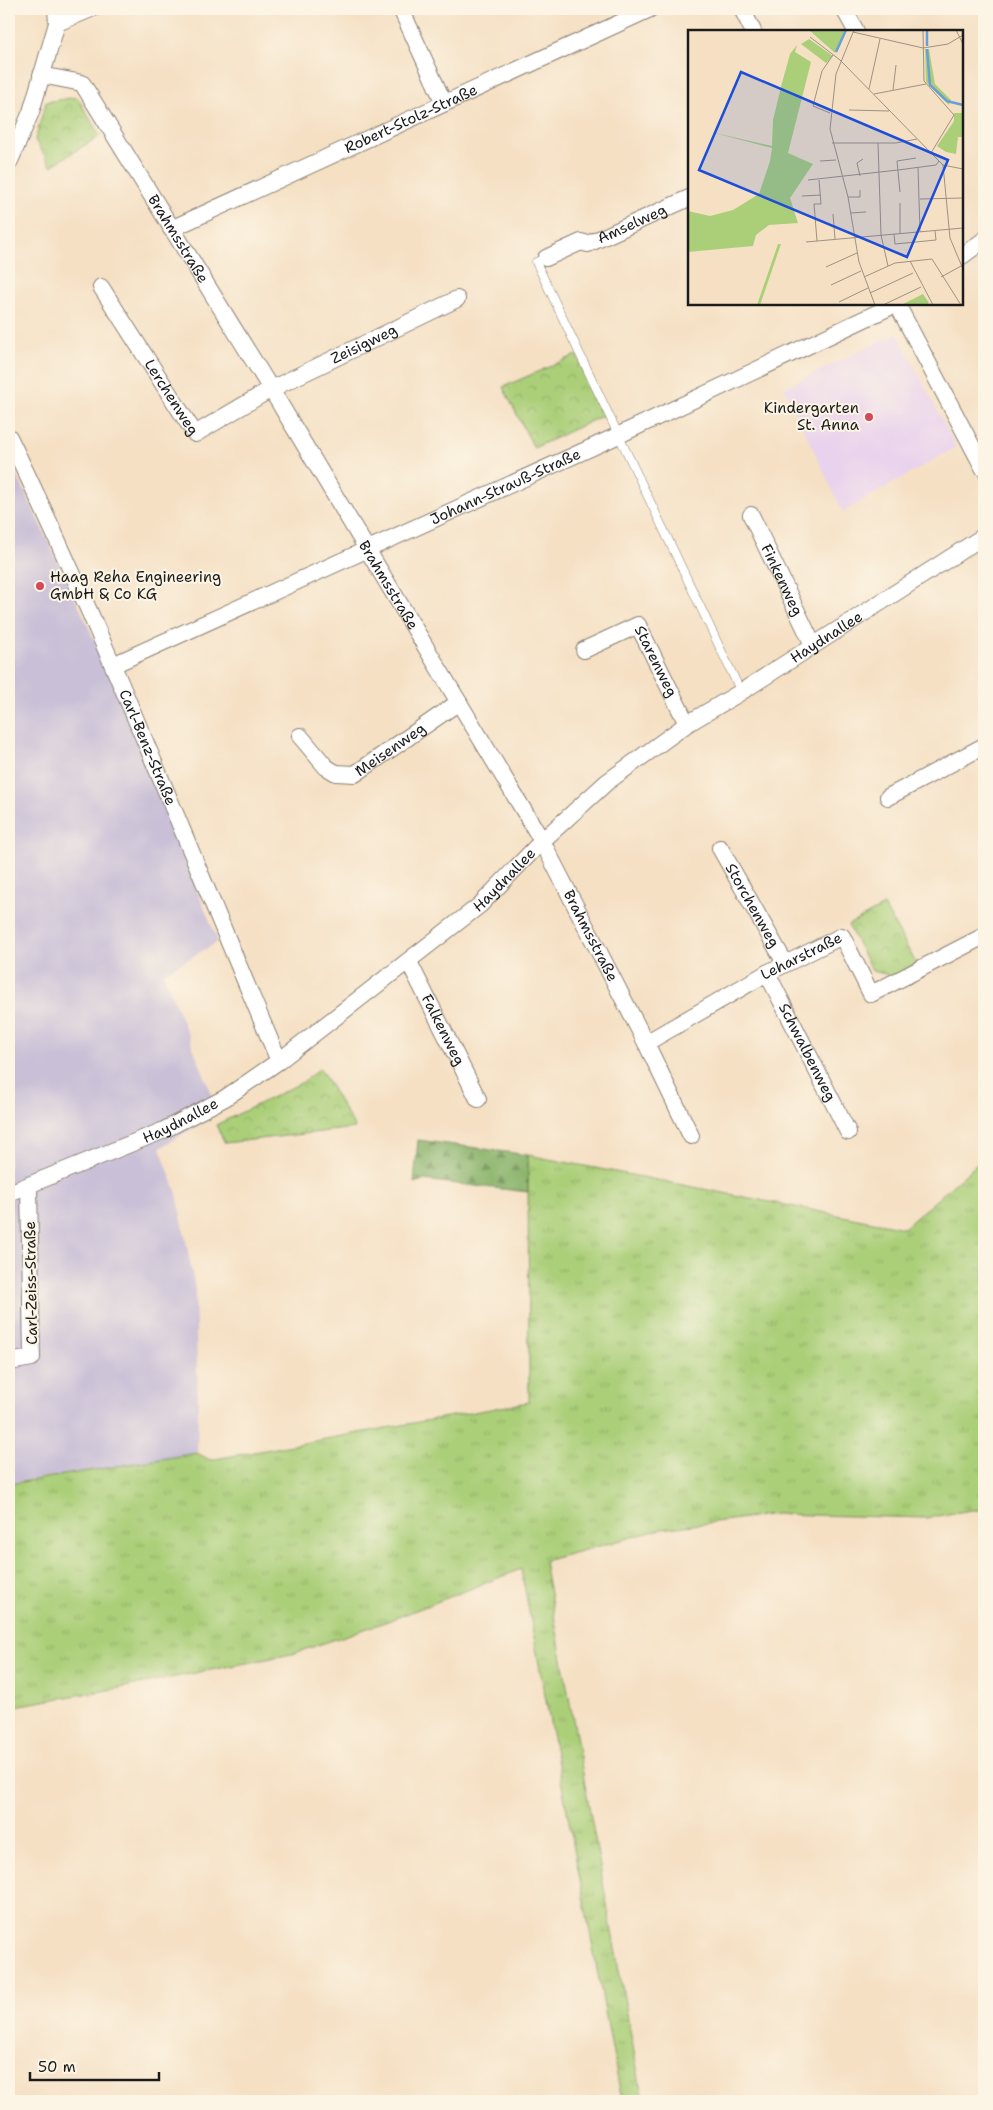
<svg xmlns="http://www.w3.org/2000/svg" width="993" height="2110" font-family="'Shantell Sans',sans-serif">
<defs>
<pattern id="grass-tufts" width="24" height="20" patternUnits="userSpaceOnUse" patternTransform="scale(1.25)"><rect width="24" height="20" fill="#abcf79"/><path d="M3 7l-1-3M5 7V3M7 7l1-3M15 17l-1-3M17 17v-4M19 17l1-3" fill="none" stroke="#93b168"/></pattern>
<pattern id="forest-firs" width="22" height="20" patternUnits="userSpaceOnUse" patternTransform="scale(1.25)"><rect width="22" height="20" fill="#88b269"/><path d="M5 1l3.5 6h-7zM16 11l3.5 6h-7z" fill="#6e9056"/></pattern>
<pattern id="park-crowns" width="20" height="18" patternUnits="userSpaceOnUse" patternTransform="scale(1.25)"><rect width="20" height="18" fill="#abcf79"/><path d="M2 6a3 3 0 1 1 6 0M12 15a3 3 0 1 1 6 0" fill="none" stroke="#93b168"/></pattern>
</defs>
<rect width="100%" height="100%" fill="#fcf5e5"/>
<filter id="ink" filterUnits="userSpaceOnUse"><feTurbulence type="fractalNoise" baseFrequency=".02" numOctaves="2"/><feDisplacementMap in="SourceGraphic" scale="10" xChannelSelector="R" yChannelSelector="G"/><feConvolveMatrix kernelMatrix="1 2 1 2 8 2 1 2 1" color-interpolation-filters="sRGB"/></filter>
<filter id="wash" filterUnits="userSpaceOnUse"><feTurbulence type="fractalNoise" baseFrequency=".0096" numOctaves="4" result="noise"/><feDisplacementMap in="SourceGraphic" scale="20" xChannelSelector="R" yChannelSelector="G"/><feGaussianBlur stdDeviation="1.12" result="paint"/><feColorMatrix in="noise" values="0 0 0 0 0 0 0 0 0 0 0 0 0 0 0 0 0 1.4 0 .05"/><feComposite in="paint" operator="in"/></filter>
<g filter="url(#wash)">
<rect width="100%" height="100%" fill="#f5e0c4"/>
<!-- built -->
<path fill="#e9d2ed" d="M897 333 956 447 843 512 784 388Z"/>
<!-- industrial -->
<path fill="#c9bfd7" d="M9 459 109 670 218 942 163 973 219 1112 160 1148 177 1194 195 1289 198 1407 197 1453 9 1483Z"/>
<!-- grass -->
<path fill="url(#grass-tufts)" stroke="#64764a" d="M528 1155 904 1228 984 1158V1510H971L926 1518 776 1514 662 1529 544 1561 643 2101H622L521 1569 388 1621 292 1654 119 1688 9 1707V1484L197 1453 210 1460 529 1402Z"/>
<!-- forest -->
<path fill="url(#forest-firs)" stroke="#526742" d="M418 1140 528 1155V1192L423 1180 414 1183Z"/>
<!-- park -->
<g fill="url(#park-crowns)" stroke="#64764a">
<path d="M77 97 100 136 51 166 35 140 46 102Z"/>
<path d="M576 355 606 414 534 448 503 387Z"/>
<path d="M884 906 916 963 893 976 872 971 848 925Z"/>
<path d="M320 1068 355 1128 225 1143 216 1125 303 1082Z"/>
</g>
</g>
<g filter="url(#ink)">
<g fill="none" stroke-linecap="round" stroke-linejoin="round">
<!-- service casing -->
<g stroke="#887e70" stroke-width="9">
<path id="service" d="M546 258 536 262 741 692"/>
</g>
<!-- minor casing -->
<g stroke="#887e70" stroke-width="18">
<g id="minor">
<path d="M401 9 444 103"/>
<path d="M742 9 753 31"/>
<path d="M844 9 856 31"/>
<path d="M57 23 91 9"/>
<path id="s1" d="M41 75 82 83 271 389 542 841 646 1043 691 1136"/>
<path d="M9 163 31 112 57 23 56 9"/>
<path id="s2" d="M171 229 650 9"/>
<path d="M962 256 984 240"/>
<path id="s3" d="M546 258 581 242 588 244 689 198"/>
<path id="s4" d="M101 287 195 434 271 389 457 299"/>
<path d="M897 304 984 469"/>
<path id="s5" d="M9 437C108 641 190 853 279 1061"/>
<path id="s6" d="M751 515 813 645"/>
<path id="s7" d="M584 650 638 625 687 724"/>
<path id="s8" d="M113 665 619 435 896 304"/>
<path id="s9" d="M300 736 326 767 336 773 355 774 459 702"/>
<path d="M888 797 984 746"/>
<path id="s10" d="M720 848 785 963"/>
<path id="s11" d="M409 962 478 1099"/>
<path id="s12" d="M767 973 848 1132"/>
<path id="s13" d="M646 1043 767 973 842 936 871 994 984 936"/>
<path id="s14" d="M9 1193 162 1131 225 1098 279 1061 480 905 542 841 607 782 687 724 741 692 984 536"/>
<path d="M9 1362 32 1358 29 1185"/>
</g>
</g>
<!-- service -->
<use href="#service" stroke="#fff" stroke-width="8"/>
<!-- minor -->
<use href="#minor" stroke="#fff" stroke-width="16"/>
</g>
</g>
<!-- markers -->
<g fill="#d1495b" stroke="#fcf5e5" stroke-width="2">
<circle cx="869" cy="417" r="5"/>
<circle cx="40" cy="586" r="5"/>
</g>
<g text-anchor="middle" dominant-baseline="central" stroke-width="4" stroke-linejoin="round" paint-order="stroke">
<!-- street labels -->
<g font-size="15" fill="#1c1c1c" stroke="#fcf5e5">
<text stroke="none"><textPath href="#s2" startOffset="264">Robert-Stolz-Straße</textPath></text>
<text stroke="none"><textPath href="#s3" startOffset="94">Amselweg</textPath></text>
<text stroke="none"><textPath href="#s1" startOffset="225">Brahmsstraße</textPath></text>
<text stroke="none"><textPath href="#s4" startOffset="366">Zeisigweg</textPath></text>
<text stroke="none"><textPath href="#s4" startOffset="131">Lerchenweg</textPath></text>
<text stroke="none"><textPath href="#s8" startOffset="431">Johann-Strauß-Straße</textPath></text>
<text stroke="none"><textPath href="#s6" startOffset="72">Finkenweg</textPath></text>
<text stroke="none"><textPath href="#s1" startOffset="630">Brahmsstraße</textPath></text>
<text stroke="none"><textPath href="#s14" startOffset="996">Haydnallee</textPath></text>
<text stroke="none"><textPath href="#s7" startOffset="100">Starenweg</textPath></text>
<text stroke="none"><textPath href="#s5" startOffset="340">Carl-Benz-Straße</textPath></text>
<text stroke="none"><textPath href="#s9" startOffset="114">Meisenweg</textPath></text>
<text stroke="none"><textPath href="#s14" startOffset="591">Haydnallee</textPath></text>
<text stroke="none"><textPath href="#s10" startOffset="66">Storchenweg</textPath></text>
<text stroke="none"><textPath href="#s1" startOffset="1035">Brahmsstraße</textPath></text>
<text stroke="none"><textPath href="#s13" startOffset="178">Leharstraße</textPath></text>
<text stroke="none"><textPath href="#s11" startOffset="76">Falkenweg</textPath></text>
<text stroke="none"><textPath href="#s12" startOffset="89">Schwalbenweg</textPath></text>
<text stroke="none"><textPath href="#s14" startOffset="186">Haydnallee</textPath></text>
<text transform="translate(31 1283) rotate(-91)">Carl-Zeiss-Straße</text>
</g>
<!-- poi labels -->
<g font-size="15" fill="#1c1c1c" stroke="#fcf5e5" text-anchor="end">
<text x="859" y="408">Kindergarten<tspan x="859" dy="17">St. Anna</tspan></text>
<text x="50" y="577" text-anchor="start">Haag Reha Engineering<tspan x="50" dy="17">GmbH &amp; Co KG</tspan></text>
</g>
</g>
<!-- overview -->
<g transform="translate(688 30)">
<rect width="275" height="275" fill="#f5e0c4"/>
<path d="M121 0H157L147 23ZM109 15 107 22 123 32 100 123 125 134 102 168 110 193 81 195 68 205 65 216 0 222V181L22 186 45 180 71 164 82 131 84 118 23 102 84 116 85 90 94 53 102 24ZM237 19H241L247 54 263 70 261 75 238 52ZM90 214H93L72 275H69Z" fill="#abcf79"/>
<path d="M235 264 241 273 239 275H213Z" fill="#abcf79"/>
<path d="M121 9 145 26 138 33 113 14ZM266 83H275V107H270L268 124 258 122 249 116 266 91Z" fill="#abcf79"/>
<path fill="none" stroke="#6b9dd6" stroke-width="2.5" d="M239 16V0M239 19 242 55 259 71 275 75M148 22 158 0"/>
<path fill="none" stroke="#9e9281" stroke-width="1" d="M166 0 148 44 142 99 160 167 171 232 187 275M235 0 236 51 266 85 243 123M268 0 275 14M165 2 235 18 260 14 275 5M122 7 152 30 248 128 255 135 275 139M181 59 192 9M205 60 208 35M186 64 238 54M161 80 201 81M142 83 125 76 134 41 145 25M144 113H208L229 109M190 113 193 205 200 236M132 131 148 130M255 135 262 208 275 239M230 137 232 202M172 146 169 133 175 129M120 150 210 140 248 135 251 131M212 162 209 131 228 128M114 166 133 165M160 167H172V160M232 169 275 168M212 173V204M163 183 178 182M145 184 147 209M206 204 207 214 248 210 247 201M129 211 126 174H133L131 150M118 212 275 198M222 231 245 275M138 237 169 223M176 247 207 233 244 229 273 275M253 247 275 235M143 255 173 241M182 263 225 243M151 272 180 258M195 275 233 257"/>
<path fill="#1d4ed8" fill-opacity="0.15" stroke="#1d4ed8" stroke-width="2.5" d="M53 42 260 130 219 227 11 140Z"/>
<rect width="275" height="275" fill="none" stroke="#1c1c1c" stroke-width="2.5"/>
</g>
<!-- margin -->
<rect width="993" height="2110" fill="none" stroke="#fcf5e5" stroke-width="30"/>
<!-- scale -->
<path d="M30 2072v8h129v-8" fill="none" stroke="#1c1c1c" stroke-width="2.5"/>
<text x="38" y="2072" font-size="15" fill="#1c1c1c" stroke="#fcf5e5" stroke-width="4" paint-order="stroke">50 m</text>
</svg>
